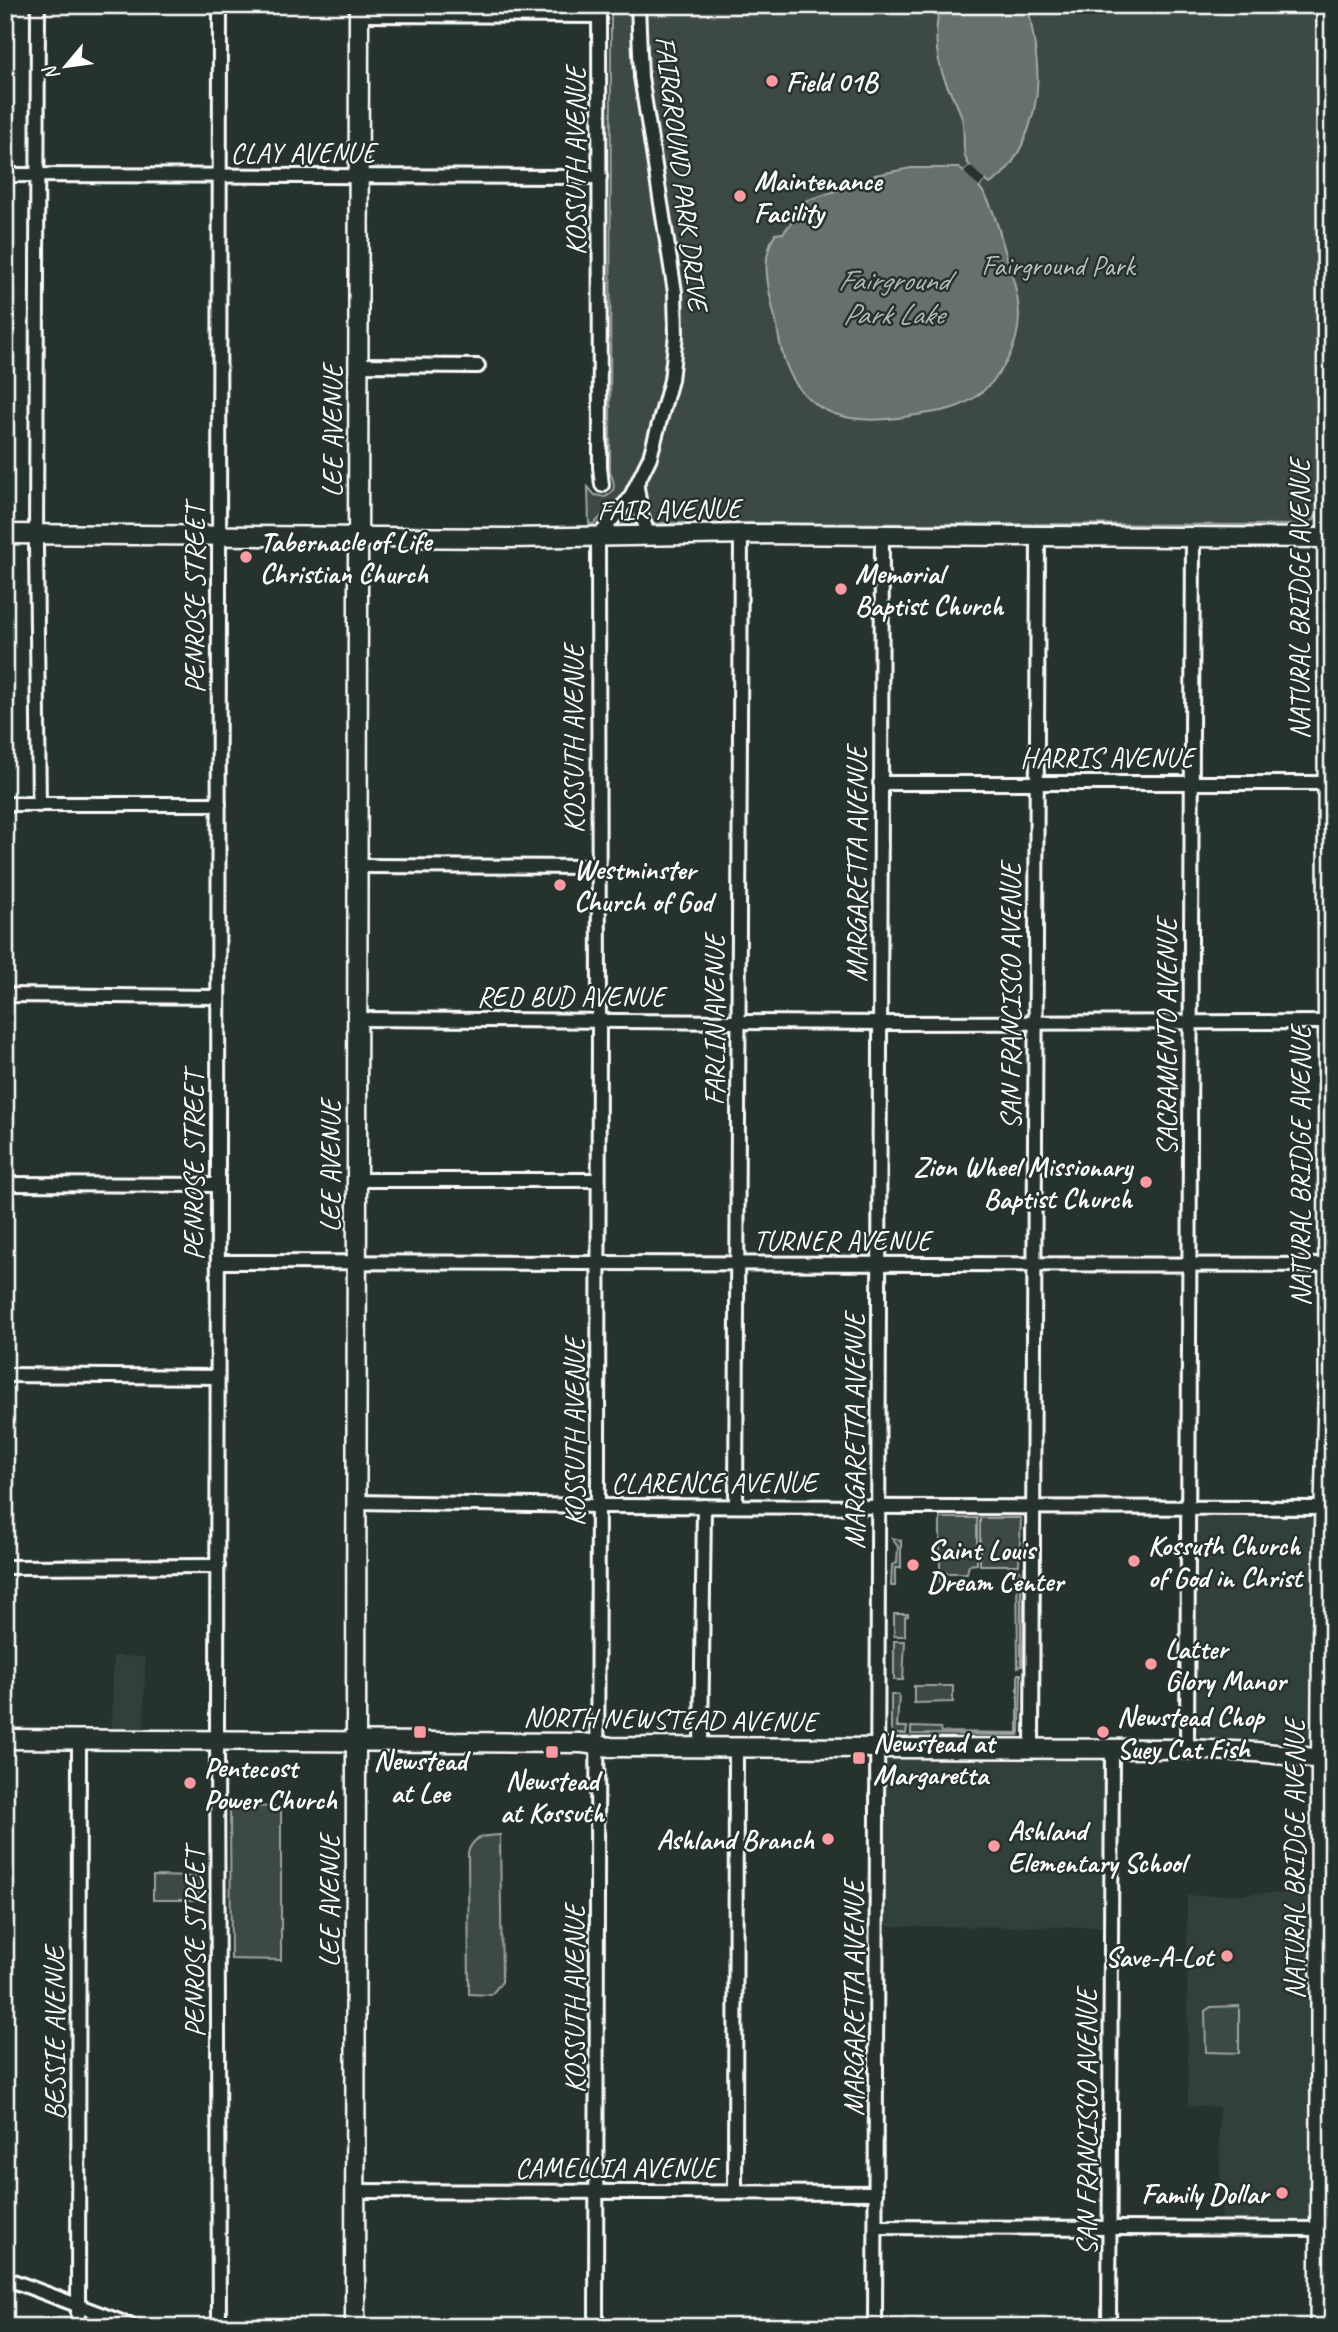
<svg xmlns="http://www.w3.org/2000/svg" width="1338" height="2332" font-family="Caveat,sans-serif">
<rect width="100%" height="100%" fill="#26332d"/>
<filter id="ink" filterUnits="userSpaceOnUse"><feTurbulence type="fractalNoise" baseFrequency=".0143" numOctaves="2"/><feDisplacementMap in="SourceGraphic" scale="14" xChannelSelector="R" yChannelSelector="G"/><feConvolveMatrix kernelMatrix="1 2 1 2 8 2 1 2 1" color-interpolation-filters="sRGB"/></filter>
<g filter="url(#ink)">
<!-- built -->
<g fill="#333f3a">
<path d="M1311 1514 1316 1519 1314 1738 1311 1740 1199 1738 1196 1730V1521L1198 1518 1205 1516Z"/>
<path d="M113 1656 145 1657 144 1732 112 1731Z"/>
<path d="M891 1756H1094L1100 1759 1103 1764V1927L884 1926 885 1766 887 1759Z"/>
<path d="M1315 1892 1312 2216 1306 2220H1258L1221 2225 1219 2107 1188 2106 1187 1896Z"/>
</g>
<!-- green -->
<g fill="#3e4944" stroke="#9ea4a2" stroke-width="2">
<path d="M611 5H1319L1317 513 1314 520 1304 525 654 523 623 525 617 500 593 525 589 523 588 487 595 495 605 497C618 491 614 482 610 472Z"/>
<path d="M940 1518H977V1564L969 1565 967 1573H946V1584H940Z"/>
<path d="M980 1518H1021L1019 1565H980Z"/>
<path d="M892 1538 901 1540V1568H895V1586H891L892 1565 897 1563 898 1547Z"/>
<path d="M1024 1567H1026L1025 1666H1023Z"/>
<path d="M1017 1568 1021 1571V1666L1018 1667Z"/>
<path d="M894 1614H908V1616L905 1617V1636H894Z"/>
<path d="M894 1641H905L903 1680H894Z"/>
<path d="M1018 1674H1021L1020 1732 1018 1735 911 1734V1727L940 1728 941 1732 1018 1733Z"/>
<path d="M914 1686H953V1702L914 1703Z"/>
<path d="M891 1695H899L897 1727H907L906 1734H894L891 1729Z"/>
<path d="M230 1806 281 1807V1960L231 1959Z"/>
<path d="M500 1835 502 1982 491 1995 469 1994 468 1852C474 1835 485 1836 500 1835Z"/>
<path d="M153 1876 199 1877 198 1900H153Z"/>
<path d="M1239 2006V2053L1206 2052 1205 2011 1211 2007Z"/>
</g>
<!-- water -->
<path fill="#67706c" stroke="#a4a9a7" stroke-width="2" d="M940 5H1028C1037 59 1046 91 1023 143 1015 160 1006 174 990 184L985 180 979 187C993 201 1000 235 1006 254 1012 274 1019 296 1019 317 1018 354 992 394 956 407 939 413 920 414 904 417 872 422 833 422 808 398 788 380 781 353 777 327 771 298 758 261 775 234L783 233 798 215 799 203 857 184 875 175 911 168H959L964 172 970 166C960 155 966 134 962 119 960 108 952 96 947 85 935 60 934 32 940 5Z"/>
<!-- pier -->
<path fill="#26332d" d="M970 166 985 180 979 187 964 172Z"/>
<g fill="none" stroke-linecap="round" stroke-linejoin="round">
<!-- street casing -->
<g stroke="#fff" stroke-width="18">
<g id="street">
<path d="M38 5 36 545 39 805"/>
<path d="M599 5 600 467 602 485"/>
<path d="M359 15 599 16"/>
<path d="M5 175 600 177"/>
<path d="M358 365 478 366"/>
<path d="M637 487 641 514 649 536"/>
<path d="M880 783H1333"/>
<path d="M5 804H219"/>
<path d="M359 866 598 867"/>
<path d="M5 995 217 997"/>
<path d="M358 1019 879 1023 1329 1022"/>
<path d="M356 1180H598"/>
<path d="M5 1184 218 1185"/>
<path d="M218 1262 1328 1265"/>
<path d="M5 1375 217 1377"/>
<path d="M356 1502 598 1506 1324 1508"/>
<path d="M736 1506 741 534"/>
<path d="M5 1567 218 1566"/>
<path d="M701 1747 704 1506"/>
<path d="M1032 1748 1038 537"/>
<path d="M1187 1749 1193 536"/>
<path d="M355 2191 876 2193"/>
<path d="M735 2192 736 1747"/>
<path d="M876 2227 1333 2229"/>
<path d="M5 2278 135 2327"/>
<path d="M78 2327 79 1739"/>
<path d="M219 2327 217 1729 220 5"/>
<path d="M596 2327 599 1020 598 537 630 498 650 457 671 380 676 335 675 292 641 77 638 5"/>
<path d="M875 2327 882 535"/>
<path d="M1109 2327 1112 1749"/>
</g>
</g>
<!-- secondary casing -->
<g stroke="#fff" stroke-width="23">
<g id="secondary">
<path d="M5 534 509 538 750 534 1326 538"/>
<path d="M5 1739 582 1743 611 1747 1187 1749 1256 1752 1333 1760"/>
<path d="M355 2327 359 5"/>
</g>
</g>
<!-- primary casing -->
<g stroke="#fff" stroke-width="24">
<path id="primary" d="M1320 2327C1323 2010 1317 1694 1329 1377L1327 5"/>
</g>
<!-- street -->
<use href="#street" stroke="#26332d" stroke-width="12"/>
<!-- secondary -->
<use href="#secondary" stroke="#26332d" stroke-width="18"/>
<!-- primary -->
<use href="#primary" stroke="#26332d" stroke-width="19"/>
</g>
</g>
<!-- markers -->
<g fill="#ff9aa2" stroke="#26332d" stroke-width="2.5">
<circle cx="772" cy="81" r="7"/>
<circle cx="740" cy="196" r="7"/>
<circle cx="246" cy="557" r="7"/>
<circle cx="841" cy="589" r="7"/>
<circle cx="560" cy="885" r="7"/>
<circle cx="1146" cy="1182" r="7"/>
<circle cx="1134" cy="1561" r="7"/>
<circle cx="913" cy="1565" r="7"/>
<circle cx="1151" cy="1664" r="7"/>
<rect x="413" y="1725" width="14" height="14" rx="3.5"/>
<circle cx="1103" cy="1732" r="7"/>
<rect x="545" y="1745" width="14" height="14" rx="3.5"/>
<rect x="852" y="1751" width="14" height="14" rx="3.5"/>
<circle cx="190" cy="1783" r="7"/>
<circle cx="828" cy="1839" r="7"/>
<circle cx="994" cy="1846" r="7"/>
<circle cx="1227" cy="1956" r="7"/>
<circle cx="1282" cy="2193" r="7"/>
</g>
<g text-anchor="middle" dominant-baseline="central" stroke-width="5" stroke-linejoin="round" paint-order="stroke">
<!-- poi labels -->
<g font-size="28" font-weight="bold" fill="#fff" stroke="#26332d" text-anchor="start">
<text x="786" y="81">Field 01B</text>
<text x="754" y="180">Maintenance<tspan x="754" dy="32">Facility</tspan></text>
<text x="260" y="541">Tabernacle of Life<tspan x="260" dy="32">Christian Church</tspan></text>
<text x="855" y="573">Memorial<tspan x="855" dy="32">Baptist Church</tspan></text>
<text x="574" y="869">Westminster<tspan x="574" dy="32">Church of God</tspan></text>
<text x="1132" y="1166" text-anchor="end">Zion Wheel Missionary<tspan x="1132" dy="32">Baptist Church</tspan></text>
<text x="1148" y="1545">Kossuth Church<tspan x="1148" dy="32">of God in Christ</tspan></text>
<text x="927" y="1549">Saint Louis<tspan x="927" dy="32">Dream Center</tspan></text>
<text x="1165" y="1648">Latter<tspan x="1165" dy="32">Glory Manor</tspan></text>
<text x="1117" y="1716">Newstead Chop<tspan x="1117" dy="32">Suey Cat Fish</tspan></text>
<text x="873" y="1742">Newstead at<tspan x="873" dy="32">Margaretta</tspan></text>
<text x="420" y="1760" text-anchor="middle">Newstead<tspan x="420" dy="32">at Lee</tspan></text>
<text x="204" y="1767">Pentecost<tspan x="204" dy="32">Power Church</tspan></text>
<text x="552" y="1780" text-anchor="middle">Newstead<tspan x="552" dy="32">at Kossuth</tspan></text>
<text x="1008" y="1830">Ashland<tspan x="1008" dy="32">Elementary School</tspan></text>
<text x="814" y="1839" text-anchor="end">Ashland Branch</text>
<text x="1213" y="1956" text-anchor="end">Save-A-Lot</text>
<text x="1268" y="2193" text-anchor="end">Family Dollar</text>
</g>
<!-- street labels -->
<g font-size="28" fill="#fff" stroke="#26332d">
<text x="303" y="152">CLAY AVENUE</text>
<text transform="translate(575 161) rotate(-90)">KOSSUTH AVENUE</text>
<text transform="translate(682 173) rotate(83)">FAIRGROUND PARK DRIVE</text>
<text transform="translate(332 431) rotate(-90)">LEE AVENUE</text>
<text transform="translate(669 509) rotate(-1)">FAIR AVENUE</text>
<text transform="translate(194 599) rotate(-90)">PENROSE STREET</text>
<text transform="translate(1299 599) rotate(-90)">NATURAL BRIDGE AVENUE</text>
<text transform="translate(573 739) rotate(-90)">KOSSUTH AVENUE</text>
<text x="1107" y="757">HARRIS AVENUE</text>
<text transform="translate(856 864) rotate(-90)">MARGARETTA AVENUE</text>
<text x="571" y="996">RED BUD AVENUE</text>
<text transform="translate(1010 996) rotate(-90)">SAN FRANCISCO AVENUE</text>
<text transform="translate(714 1020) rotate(-90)">FARLIN AVENUE</text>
<text transform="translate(1166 1037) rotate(-90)">SACRAMENTO AVENUE</text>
<text transform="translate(193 1166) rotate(-90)">PENROSE STREET</text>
<text transform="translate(330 1166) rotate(-90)">LEE AVENUE</text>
<text transform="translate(1300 1166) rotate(-90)">NATURAL BRIDGE AVENUE</text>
<text x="842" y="1240">TURNER AVENUE</text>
<text transform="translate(854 1431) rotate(-90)">MARGARETTA AVENUE</text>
<text transform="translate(574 1432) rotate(-90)">KOSSUTH AVENUE</text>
<text x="714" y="1482">CLARENCE AVENUE</text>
<text transform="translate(670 1719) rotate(1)">NORTH NEWSTEAD AVENUE</text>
<text transform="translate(1294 1859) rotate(-90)">NATURAL BRIDGE AVENUE</text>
<text transform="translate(329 1901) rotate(-90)">LEE AVENUE</text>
<text transform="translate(194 1943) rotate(-90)">PENROSE STREET</text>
<text transform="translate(853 1998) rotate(-90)">MARGARETTA AVENUE</text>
<text transform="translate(574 1999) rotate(-90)">KOSSUTH AVENUE</text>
<text transform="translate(54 2033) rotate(-90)">BESSIE AVENUE</text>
<text transform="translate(1086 2122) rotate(-90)">SAN FRANCISCO AVENUE</text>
<text x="616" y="2167">CAMELLIA AVENUE</text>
</g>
<!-- park labels -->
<g font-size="28" fill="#bbbfbe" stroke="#26332d">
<text x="1058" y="265">Fairground Park</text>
</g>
<!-- water labels -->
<g font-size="30" font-style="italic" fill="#b3b8b6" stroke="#26332d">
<text x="893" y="280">Fairground<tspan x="893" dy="34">Park Lake</tspan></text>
</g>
</g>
<!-- margin -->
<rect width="1338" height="2332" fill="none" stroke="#26332d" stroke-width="28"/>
<rect x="14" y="14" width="1310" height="2304" fill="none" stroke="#fff" stroke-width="2.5" filter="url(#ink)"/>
<!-- north arrow -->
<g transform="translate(66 66) rotate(241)" stroke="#26332d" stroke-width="5" paint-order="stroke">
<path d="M0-5L12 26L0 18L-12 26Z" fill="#ffffff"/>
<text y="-10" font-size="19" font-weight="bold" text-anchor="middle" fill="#ffffff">N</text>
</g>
</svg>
